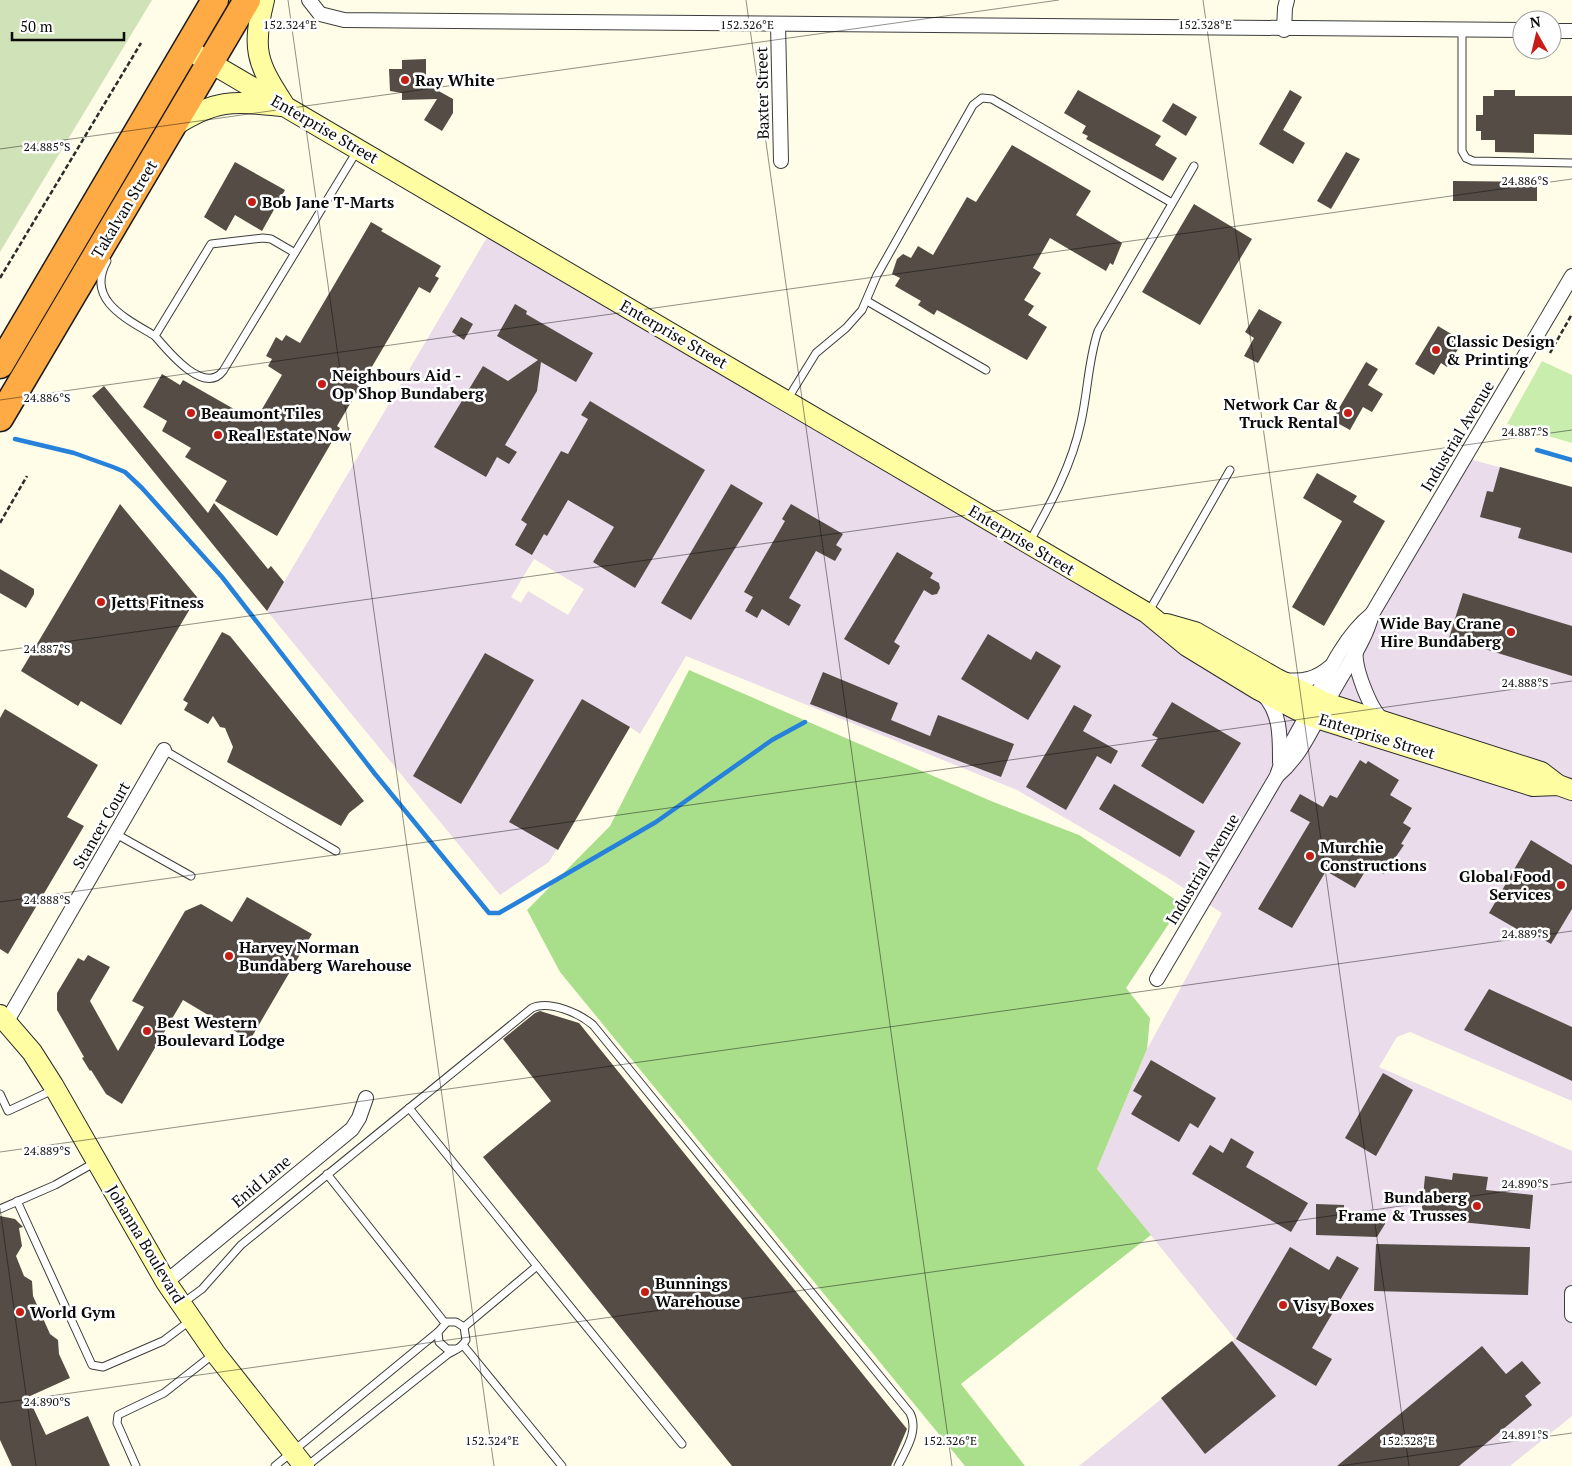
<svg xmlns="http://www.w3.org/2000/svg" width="1572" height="1466" font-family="'PT Serif',serif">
<rect width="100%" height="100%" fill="#fffde7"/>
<!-- industrial -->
<path fill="#eadceb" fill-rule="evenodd" d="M492 229 1317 709 1466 458 1572 487V1101L1410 1032 1397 1037 1379 1067 1572 1151V1416L1510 1466H1079L1235 1339 1097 1169 1147 1049 1222 913 1168 878 1017 790 686 656 640 734 630 727 549 862 500 895 267 611ZM534 559 584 589 568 615 528 591 521 603 511 597Z"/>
<!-- green -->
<path fill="#c8edad" d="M1542 361 1572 375V443L1507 424Z"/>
<!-- forest -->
<path fill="#a9df8b" d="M689 670 991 801 1079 835 1182 904 1126 988 1150 1018 1147 1049 1097 1169 1151 1235 961 1384 1025 1466H965L560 972 527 910 610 826Z"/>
<!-- cemetery -->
<path fill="#d0e2b7" d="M0 0H152L0 252Z"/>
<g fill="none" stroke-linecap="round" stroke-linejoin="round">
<!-- stream -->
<g stroke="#2681da" stroke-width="4.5">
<path d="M15 439 74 453 113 467 125 472 142 488 222 577 375 774 489 913H499L656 822 772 740 805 722"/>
<path d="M1537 450 1572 460"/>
</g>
</g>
<!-- building -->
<g fill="#544c45">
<path d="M426 59V84L453 99V113L442 131 424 120 437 99 402 100V93L390 91 389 69H402V60Z"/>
<path d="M1078 90 1161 136 1155 145 1177 158 1163 181 1086 139 1088 136 1082 133 1086 126 1064 113Z"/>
<path d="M1290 90 1302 97 1283 130 1305 143 1293 164 1259 144Z"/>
<path d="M1494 90H1515V96H1572V135L1534 134V153L1495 152V140H1481V131H1476V115H1483V96H1494Z"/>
<path d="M1173 103 1197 117 1186 136 1162 121Z"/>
<path d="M1012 145 1091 191 1076 215 1122 243 1113 265 1110 263 1106 271 1050 238 1033 268 1041 273 1024 300 1034 306 1028 315 1047 327 1027 360 937 310 934 315 918 305 921 301 895 286 900 278 892 274 897 259 903 254 911 258 918 246 933 255 967 197 976 202Z"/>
<path d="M1346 152 1360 159 1331 209 1317 201Z"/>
<path d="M235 162 285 190 262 231 235 215 226 231 204 217Z"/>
<path d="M1453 181 1537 182V201H1453Z"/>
<path d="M1194 204 1252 239 1200 325 1142 292Z"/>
<path d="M371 222 383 229 381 231 441 266 435 276 439 278 430 293 419 287 337 426 340 428 277 536 215 501 227 481 185 457 191 448 162 431 167 421 143 407 162 374 180 385 183 380 255 421 282 375 268 366 272 359 266 356 276 337 282 341 286 335 300 343Z"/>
<path d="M515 304 527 311 526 314 593 353 576 382 541 362 537 391 505 445 517 452 509 464 497 457 486 477 434 447 483 366 508 381 538 360 497 336Z"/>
<path d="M1259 309 1282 322 1258 363 1244 356 1254 338 1245 332Z"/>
<path d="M461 317 473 324 464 340 452 332Z"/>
<path d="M1438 326 1463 341 1447 367 1441 363 1434 375 1415 364Z"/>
<path d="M1366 362 1378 369 1368 385 1383 394 1372 412 1363 407 1350 430 1332 420Z"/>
<path d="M104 386 208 513 214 503 268 569 271 566 284 582 267 611 92 396Z"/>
<path d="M590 401 705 470 635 588 593 562 614 527 568 500 547 536 544 534 532 555 515 545 527 524 521 520 561 451 568 454 588 419 581 415Z"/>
<path d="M1500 467 1572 487V553L1518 538 1521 528 1480 517 1487 491 1493 492Z"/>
<path d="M1317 473 1357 496 1353 502 1385 521 1324 626 1292 607 1342 521 1303 498Z"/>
<path d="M731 484 763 503 691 620 661 603Z"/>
<path d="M120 504 197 597 121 725 81 701 78 706 21 671Z"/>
<path d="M791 504 843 534 836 545 842 549 835 561 816 551 789 598 801 605 789 626 762 609 757 618 745 611 753 597 744 592 785 521 782 519Z"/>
<path d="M897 552 933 573 930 578 939 583 940 588 937 594 932 595 924 590 894 642 900 646 889 665 844 639Z"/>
<path d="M0 569 34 589V594L26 608 0 593Z"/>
<path d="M1463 593 1572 626V676L1449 638Z"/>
<path d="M222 632 230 636 364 801 349 813 341 826 227 762 233 747 225 728 220 727 213 716 208 724 184 710 188 703 183 700Z"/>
<path d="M988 634 1031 660 1036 651 1061 666 1028 720 961 679Z"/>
<path d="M485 653 534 680 461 804 413 776Z"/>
<path d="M823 672 898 703 891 720 930 736 938 715 1014 744 1001 777 810 704Z"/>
<path d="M582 699 630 727 558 850 509 822Z"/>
<path d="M1172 702 1241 743 1203 804 1141 766 1158 738 1152 735Z"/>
<path d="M1074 705 1092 715 1083 731 1118 751 1111 764 1097 756 1066 810 1026 787Z"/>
<path d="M5 709 98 765 67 817 84 826 8 954 0 949V718Z"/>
<path d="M1360 760 1366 764 1368 761 1399 780 1390 795 1412 808 1403 823 1411 828 1401 844 1404 845 1384 874 1369 865 1355 888 1326 871 1292 928 1258 909 1310 822 1290 811 1300 794 1323 807 1330 795 1337 798Z"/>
<path d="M1114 784 1195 831 1180 857 1099 809Z"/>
<path d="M1531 840 1572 865V909L1551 944 1524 928 1522 932 1489 913Z"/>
<path d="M247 897 312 934 250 1040 183 1000 122 1104 106 1094 91 1070 90 1071 82 1058 84 1057 57 1010V993L78 958 84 961 88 955 110 967 90 1001 118 1051 144 1007 132 1001 185 911 201 904 232 922Z"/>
<path d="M1489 989 1572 1027V1081L1464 1030Z"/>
<path d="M540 1011 579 1023 907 1429 891 1466H732L483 1157 551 1101 503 1039 535 1013Z"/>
<path d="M1151 1060 1216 1098 1198 1128 1190 1123 1179 1142 1131 1114 1142 1096 1133 1091Z"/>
<path d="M1383 1073 1413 1090 1376 1156 1345 1138Z"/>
<path d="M1231 1138 1254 1152 1246 1167 1308 1203 1291 1232 1192 1174 1210 1145 1223 1153Z"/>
<path d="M1453 1173 1488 1177 1486 1190 1533 1195 1530 1229 1421 1218 1425 1176 1452 1180Z"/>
<path d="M1316 1204 1344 1205V1214L1385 1215V1224L1377 1237 1316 1235Z"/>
<path d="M0 1216 15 1219 23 1227 19 1228 22 1246 16 1256 24 1276 32 1281 33 1296 50 1334 58 1340 59 1354 70 1378 28 1397 46 1435 88 1416 110 1466H12L0 1440Z"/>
<path d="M1376 1244 1530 1247 1528 1295 1374 1291Z"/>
<path d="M1290 1247 1329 1270 1337 1256 1359 1268 1312 1348 1332 1359 1316 1386 1236 1339Z"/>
<path d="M1232 1341 1276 1396 1205 1454 1161 1398Z"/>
<path d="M1482 1346 1506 1374 1522 1361 1541 1383 1525 1396 1532 1405 1459 1466H1337Z"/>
</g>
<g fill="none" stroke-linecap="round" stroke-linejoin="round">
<!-- lane casing -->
<g stroke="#3d3d3d" stroke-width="9">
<g id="lane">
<path d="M1462 30V151L1466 158 1473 161 1572 163"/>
<path d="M295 253 271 239 263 238 211 244 155 336C167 350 204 396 223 371L357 151"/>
<path d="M107 261C85 300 127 319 155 336"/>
<path d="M867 301 986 370"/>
<path d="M787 400 816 353 846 328 862 310 877 275 973 105 982 98 992 99 1172 203"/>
<path d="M1030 541C1051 503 1072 465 1081 422 1088 391 1088 361 1098 331L1194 166"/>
<path d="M1148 613 1230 470"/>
<path d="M164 750 336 851"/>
<path d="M116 834 191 876"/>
<path d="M0 1094 8 1111 53 1090"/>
<path d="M409 1108 537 1266 464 1327"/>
<path d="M327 1174 445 1323"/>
<path d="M17 1201 92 1365 103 1367 163 1341 191 1320"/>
<path d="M0 1209 55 1185 94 1163"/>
<path d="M537 1266 682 1444"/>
<path d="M183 1303 202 1289 241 1245 532 1008C549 1000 579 1013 593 1025L910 1413C919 1431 906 1449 898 1466"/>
<path d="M463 1345 562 1466"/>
<path d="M136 1466 117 1423 118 1415 164 1393 215 1353"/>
<path d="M275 1466 438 1332"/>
<path d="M307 1466 448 1354C455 1350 462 1348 466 1340L464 1327 456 1322H447L438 1332 439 1342 447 1349H456"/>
</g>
</g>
<!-- street casing -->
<g stroke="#3d3d3d" stroke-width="16">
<g id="street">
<path d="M309 0 320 14 344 20 1522 30"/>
<path d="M778 24 781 161"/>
<path d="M1284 30 1285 8 1287 0"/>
<path d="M1552 31H1572"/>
<path d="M1356 649C1353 666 1370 710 1383 720"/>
<path d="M1285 680C1303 682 1316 679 1330 667"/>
<path d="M1263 694C1281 713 1280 737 1280 762"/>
<path d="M1277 776C1304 753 1314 722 1332 693 1346 667 1365 642 1372 614L1572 276"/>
<path d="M1157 979 1277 776C1283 755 1296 736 1306 717 1324 682 1341 639 1372 614"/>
<path d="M7 1021 164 750"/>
<path d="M166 1282 352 1129 359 1118 366 1098"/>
<path d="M1572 1293V1315"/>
</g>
</g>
<!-- secondary casing -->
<g stroke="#2c2c2c" stroke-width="22">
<g id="secondary">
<path d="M264 0C252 48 256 62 283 103"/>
<path d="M187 49 1147 613 1187 646 1259 690 1307 715 1533 786 1558 785 1572 790"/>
<path d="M174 126C216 99 232 101 281 106"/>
<path d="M1167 624 1195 632 1277 679 1326 703 1541 772 1558 785"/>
<path d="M0 1015 32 1052 53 1085 166 1282 215 1353 304 1466"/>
</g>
</g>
<!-- highway casing -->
<g stroke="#1b1b1b" stroke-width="29">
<g id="highway">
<path d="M0 365 215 0"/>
<path d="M0 418 247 0"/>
</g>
</g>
<!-- path -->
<g stroke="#2c2c2c" stroke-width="2.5" stroke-dasharray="5 2.5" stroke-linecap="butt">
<path d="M0 278 141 43"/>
<path d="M1550 353 1572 314"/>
<path d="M0 523 27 476"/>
</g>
<!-- lane -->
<use href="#lane" stroke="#fff" stroke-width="7"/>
<!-- street -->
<use href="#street" stroke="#fff" stroke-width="14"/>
<!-- secondary -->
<use href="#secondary" stroke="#fffda2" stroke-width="20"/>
<!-- highway -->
<use href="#highway" stroke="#ffab45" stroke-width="26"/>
</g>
<!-- ticks -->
<path fill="none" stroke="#0a0a0a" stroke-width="1" stroke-opacity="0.45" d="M288 0 494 1466M746 0 952 1466M1203 0 1409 1466M0 149 1059 0M0 400 1572 179M0 651 1572 430M0 902 1572 681M0 1152 1572 931M0 1208 36 1466M0 1403 1572 1182M1339 1466 1572 1433"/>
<!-- markers -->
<g fill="#c61e16" stroke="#fff" stroke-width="2">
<circle cx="405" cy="80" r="5"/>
<circle cx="252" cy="202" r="5"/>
<circle cx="1436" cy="350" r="5"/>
<circle cx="322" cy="384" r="5"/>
<circle cx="191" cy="413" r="5"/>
<circle cx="1348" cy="413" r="5"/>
<circle cx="218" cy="435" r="5"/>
<circle cx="101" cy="602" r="5"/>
<circle cx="1511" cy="632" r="5"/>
<circle cx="1310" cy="856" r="5"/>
<circle cx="1561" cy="885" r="5"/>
<circle cx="229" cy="956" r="5"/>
<circle cx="147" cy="1031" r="5"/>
<circle cx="1477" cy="1206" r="5"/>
<circle cx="645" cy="1292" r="5"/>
<circle cx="1283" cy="1305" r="5"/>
<circle cx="20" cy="1312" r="5"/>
</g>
<g text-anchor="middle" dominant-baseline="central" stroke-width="5" stroke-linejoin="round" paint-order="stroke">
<!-- poi labels -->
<g font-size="16" font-weight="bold" fill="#0a0a0a" stroke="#fff" text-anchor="start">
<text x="415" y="80">Ray White</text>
<text x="262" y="202">Bob Jane T-Marts</text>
<text x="1446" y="341">Classic Design<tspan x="1446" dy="18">&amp; Printing</tspan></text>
<text x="332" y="375">Neighbours Aid -<tspan x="332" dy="18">Op Shop Bundaberg</tspan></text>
<text x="1338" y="404" text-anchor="end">Network Car &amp;<tspan x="1338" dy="18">Truck Rental</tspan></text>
<text x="201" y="413">Beaumont Tiles</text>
<text x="228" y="435">Real Estate Now</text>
<text x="111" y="602">Jetts Fitness</text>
<text x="1501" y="623" text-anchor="end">Wide Bay Crane<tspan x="1501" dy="18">Hire Bundaberg</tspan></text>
<text x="1320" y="847">Murchie<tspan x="1320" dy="18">Constructions</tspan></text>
<text x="1551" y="876" text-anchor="end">Global Food<tspan x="1551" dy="18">Services</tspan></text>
<text x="239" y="947">Harvey Norman<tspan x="239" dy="18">Bundaberg Warehouse</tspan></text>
<text x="157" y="1022">Best Western<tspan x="157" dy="18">Boulevard Lodge</tspan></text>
<text x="1467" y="1197" text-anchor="end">Bundaberg<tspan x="1467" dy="18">Frame &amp; Trusses</tspan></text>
<text x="655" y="1283">Bunnings<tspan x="655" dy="18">Warehouse</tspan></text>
<text x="1293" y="1305">Visy Boxes</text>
<text x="30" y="1312">World Gym</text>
</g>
<!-- street labels -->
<g font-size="16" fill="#0a0a0a" stroke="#fff">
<text transform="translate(762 93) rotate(-91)">Baxter Street</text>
<text transform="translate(325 129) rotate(30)">Enterprise Street</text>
<text transform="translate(124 209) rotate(-59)">Takalvan Street</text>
<text transform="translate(674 334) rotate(30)">Enterprise Street</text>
<text transform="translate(1457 436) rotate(-59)">Industrial Avenue</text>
<text transform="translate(1022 540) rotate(31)">Enterprise Street</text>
<text transform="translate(1377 736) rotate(17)">Enterprise Street</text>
<text transform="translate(101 825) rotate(-60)">Stancer Court</text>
<text transform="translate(1202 869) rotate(-59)">Industrial Avenue</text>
<text transform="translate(261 1181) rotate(-40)">Enid Lane</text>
<text transform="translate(146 1244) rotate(59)">Johanna Boulevard</text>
</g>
</g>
<g font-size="12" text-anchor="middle" fill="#0a0a0a" stroke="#fff" stroke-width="5" stroke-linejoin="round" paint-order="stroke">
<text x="290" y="29">152.324°E</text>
<text x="747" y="29">152.326°E</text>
<text x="1205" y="29">152.328°E</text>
<text x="47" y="151">24.885°S</text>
<text x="1525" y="185">24.886°S</text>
<text x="47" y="402">24.886°S</text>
<text x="1525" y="436">24.887°S</text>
<text x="47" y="653">24.887°S</text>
<text x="1525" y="687">24.888°S</text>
<text x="47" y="904">24.888°S</text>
<text x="1525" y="938">24.889°S</text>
<text x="47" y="1155">24.889°S</text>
<text x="1525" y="1188">24.890°S</text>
<text x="47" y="1406">24.890°S</text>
<text x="1525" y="1439">24.891°S</text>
<text x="492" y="1445">152.324°E</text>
<text x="950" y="1445">152.326°E</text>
<text x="1408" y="1445">152.328°E</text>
</g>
<!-- north arrow -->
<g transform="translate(1537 35) rotate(352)"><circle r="24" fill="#ffffff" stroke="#9d9d9d"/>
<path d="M0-4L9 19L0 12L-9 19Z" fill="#c61e16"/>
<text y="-8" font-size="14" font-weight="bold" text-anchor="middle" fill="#0a0a0a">N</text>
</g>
<!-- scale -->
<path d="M12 32v8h112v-8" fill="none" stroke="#0a0a0a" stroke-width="2.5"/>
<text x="20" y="32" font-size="15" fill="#0a0a0a" stroke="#ffffff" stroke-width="4" paint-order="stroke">50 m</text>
</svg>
